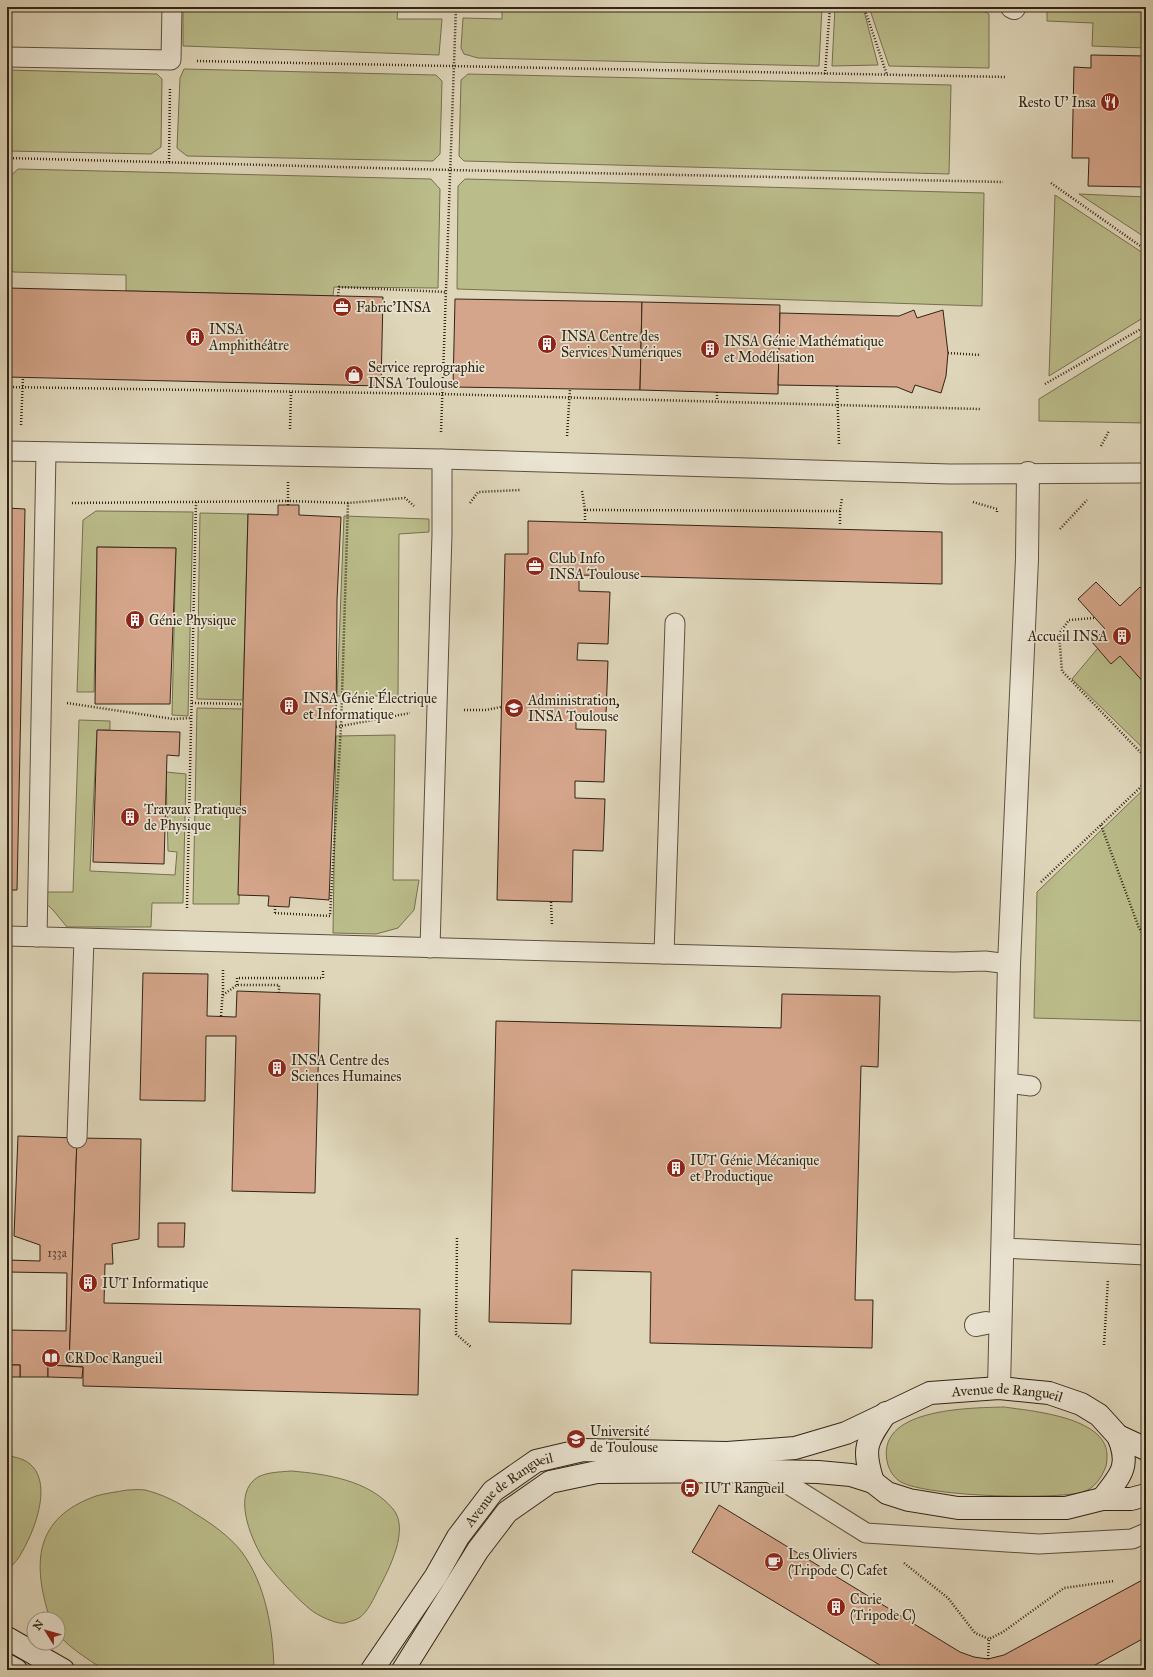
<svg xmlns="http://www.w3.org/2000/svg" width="1153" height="1677" font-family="'IM FELL Great Primer',serif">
<rect width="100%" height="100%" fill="#dfd6ba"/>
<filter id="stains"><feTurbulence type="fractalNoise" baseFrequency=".005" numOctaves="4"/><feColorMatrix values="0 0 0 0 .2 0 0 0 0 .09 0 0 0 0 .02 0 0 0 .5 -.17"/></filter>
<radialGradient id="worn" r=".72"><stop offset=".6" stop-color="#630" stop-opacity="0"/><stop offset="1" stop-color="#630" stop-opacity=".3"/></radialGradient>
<!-- green -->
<g fill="#babc8a" stroke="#76704f">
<path d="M183 7H398L397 19H442L439 55 183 46Z"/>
<path d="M502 7H822L819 66 478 58 464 54 461 48 463 18 502 19Z"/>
<path d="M835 7H863L878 65 832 66Z"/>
<path d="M869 7H977L989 14V68L889 66Z"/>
<path d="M1047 7H1146V48L1092 46 1093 23 1047 21Z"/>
<path d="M184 69 436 75 442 81 440 154 433 161 187 156 177 148 180 78Z"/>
<path d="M7 70 157 74 162 79 161 147 151 154 7 151Z"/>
<path d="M468 74 951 85 949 174 464 161 459 156 461 80Z"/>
<path d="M18 169 431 179 440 189 438 288 334 287 333 296 126 291V275L13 272 7 266V179Z"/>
<path d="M465 179 984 193 982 306 457 289 458 186Z"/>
<path d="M1079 194 1146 197V238Z"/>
<path d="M1055 195 1146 255V316L1049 376Z"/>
<path d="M1146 333V423L1039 421V399Z"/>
<path d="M96 511 193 512 188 716 172 715 176 548 97 547 94 692H77L83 520Z"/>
<path d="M200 513 248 514 243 700 197 699Z"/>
<path d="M344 516 429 519V532L399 534 398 696H337Z"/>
<path d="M1098 648 1119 650 1146 678V751L1072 679Z"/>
<path d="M197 708 243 709 239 904H193Z"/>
<path d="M79 720 110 721V730H97L90 871 175 875 177 852 168 851 166 772 186 774 183 903H152L151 927H67L53 910 33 892H73Z"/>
<path d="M395 735 393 880H419L414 910 398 928 376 934 333 933 336 736Z"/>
<path d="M1146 787V1021L1034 1018 1037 892Z"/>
<path d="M1004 1407C1032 1411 1105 1417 1107 1454 1107 1458 1107 1462 1106 1466 1102 1477 1095 1488 1083 1492 1056 1500 918 1497 898 1480 893 1476 890 1471 888 1465 872 1408 969 1408 1004 1407Z"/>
<path d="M7 1456C62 1460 38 1527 19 1557 16 1562 11 1566 7 1571Z"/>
<path d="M291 1471C326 1474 369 1480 393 1509 410 1529 389 1569 379 1588 374 1598 368 1612 359 1618 356 1620 348 1622 345 1623 337 1625 317 1615 311 1610 298 1600 271 1571 262 1557 250 1536 232 1493 258 1477 268 1472 280 1472 291 1471Z"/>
<path d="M127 1490C132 1490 139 1489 145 1490 162 1494 180 1503 194 1513 211 1523 229 1536 241 1551 266 1584 273 1630 274 1670H105C95 1664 61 1643 58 1632 57 1628 58 1623 58 1619H50C32 1563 34 1518 96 1496 106 1493 117 1492 127 1490Z"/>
</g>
<!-- building -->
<g fill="#d4a58a" stroke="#322414">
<path d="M1091 55 1146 56V187L1088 186 1089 158H1072L1074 67 1091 68Z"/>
<path d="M7 288 383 297 381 386 7 377Z"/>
<path d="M455 299 642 302 640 390 453 387Z"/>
<path d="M642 302 780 305 778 394 640 390Z"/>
<path d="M914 310 917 318 943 310 948 353 946 376 941 393 915 385 912 393 897 387 778 385 780 313 899 316Z"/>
<path d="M278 505H299V515L341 517 337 600 336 727 329 900 290 897 289 907 268 906 269 896 238 895 248 514 278 515Z"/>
<path d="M7 508 25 509 17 890H7Z"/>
<path d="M528 521 942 532V584L579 575V591L610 592 608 644 578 643 577 660 608 661 606 714 576 713V729L606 730 604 782 575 781V798L605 799 603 851 573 850 572 902 497 900 505 554H528Z"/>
<path d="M97 547 176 548 170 704H95Z"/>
<path d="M1096 582 1120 606 1140 587 1146 593V612L1144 614 1146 616V685L1120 656 1111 664 1092 642 1105 629 1078 599Z"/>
<path d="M97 730 180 732 179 756 167 755 164 864 93 862Z"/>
<path d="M143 973 208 974 207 1016 236 1017 237 991 320 994 315 1193 232 1191 236 1036H206L205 1101 140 1100Z"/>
<path d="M782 994 880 996 878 1067 861 1066 855 1300H873L872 1348 650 1343 651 1272 572 1270 571 1324 489 1322 496 1021 781 1028Z"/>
<path d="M18 1136 77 1138 69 1366 48 1365V1377H20V1365H7V1330L66 1331 67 1273 8 1272 7 1318V1260L40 1261V1245L14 1236Z"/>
<path d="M77 1138 141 1139 139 1239 112 1244 113 1264H105L104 1303 420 1309 418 1395 83 1386V1367L69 1366Z"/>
<path d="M158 1223H185L184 1247H158Z"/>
<rect x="7" y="1365" width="13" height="12"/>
<path d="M48 1365 83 1367 82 1378 48 1377Z"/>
<path d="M719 1505 960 1652 974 1657 988 1659 1004 1655 1146 1578V1637L1086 1670H888L692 1552Z"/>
</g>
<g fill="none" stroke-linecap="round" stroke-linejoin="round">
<!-- lane casing -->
<g stroke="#5d503e" stroke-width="21">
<g id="lane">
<path d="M7 57 171 60 172 7"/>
<path d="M7 451 442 459 950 474 1146 473"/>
<path d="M7 936 954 962 985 961 1009 964"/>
<path d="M37 937 46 452"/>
<path d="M430 948 442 534V459"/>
<path d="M664 954 675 623"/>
<path d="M1007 1083 1031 1086"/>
<path d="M77 1138 84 939"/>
<path d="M1003 1248 1146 1255"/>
<path d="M767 1471 866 1533 1039 1544 1132 1539 1146 1533"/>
</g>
</g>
<!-- street casing -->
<g stroke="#5d503e" stroke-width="24">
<g id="street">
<path d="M1012 7 1014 8"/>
<path d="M976 1325 986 1323"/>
<path d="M999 1388 1009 964 1027 559 1028 473"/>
</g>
</g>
<!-- secondary casing -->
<g stroke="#322414" stroke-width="24">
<g id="secondary">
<path d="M873 1482C862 1448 866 1442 886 1413"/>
<path d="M1102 1499C1121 1475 1131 1466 1118 1436"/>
<path d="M7 1638 63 1670"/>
<path d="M7 1665 16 1670"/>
<path id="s1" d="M372 1670 436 1576 458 1537 493 1491 536 1461 583 1450 727 1453 795 1448 846 1433 930 1393 999 1388 1049 1393 1081 1404 1099 1415 1118 1436 1146 1449"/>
<path d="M403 1670 478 1550 507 1512 550 1482 597 1472 767 1471 818 1472 851 1475 873 1482 887 1493 909 1500 958 1508H1066L1102 1499H1131L1146 1495"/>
</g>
</g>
<!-- path -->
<g stroke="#322414" stroke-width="2.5" stroke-dasharray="1 2" stroke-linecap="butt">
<path d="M864 7 887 75"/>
<path d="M197 61 1006 77"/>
<path d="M825 74 830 7"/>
<path d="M7 158 451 170 1003 182"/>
<path d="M169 162 170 87"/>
<path d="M1051 183 1146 250"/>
<path d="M338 296 339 287 446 292"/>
<path d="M948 353 981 355"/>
<path d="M1045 384 1146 326"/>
<path d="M837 386 839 444"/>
<path d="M7 387 442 394 980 409"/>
<path d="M717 392V401"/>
<path d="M21 425 23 377"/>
<path d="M290 429 291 392"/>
<path d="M441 432 456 7"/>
<path d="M567 436 570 389"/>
<path d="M1101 446 1109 431"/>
<path d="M582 491 585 510"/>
<path d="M973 502 997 509V513"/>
<path d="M72 503 288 501V482"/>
<path d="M470 503 478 492 520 490"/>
<path d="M288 505V501L348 503"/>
<path d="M840 511V525"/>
<path d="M585 523V510L840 511 842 498"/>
<path d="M1060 529 1087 500"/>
<path d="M1094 618 1069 620 1059 634 1062 671 1146 758"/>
<path d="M67 703 173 719 191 718"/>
<path d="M192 703 243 704"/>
<path d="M464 710H486L501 707"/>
<path d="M336 727 410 713"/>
<path d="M1101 825 1139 928 1146 939"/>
<path d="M1041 882 1146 782"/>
<path d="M551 902 552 925"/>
<path d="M275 906V913"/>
<path d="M187 908 196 502"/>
<path d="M275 913 330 916 341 727 348 503 405 498 414 506"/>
<path d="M237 985V978H323V971"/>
<path d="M223 995 237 985H279V993"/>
<path d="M221 1016 223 989V970"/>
<path d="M457 1238 456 1334 471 1347"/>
<path d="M1104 1345 1108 1280"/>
<path d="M904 1563 948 1598 975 1633 989 1639 1003 1632 1064 1588 1114 1581"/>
<path d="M988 1659 989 1639"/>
</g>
<!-- lane -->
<use href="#lane" stroke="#eae4d2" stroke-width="19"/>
<!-- street -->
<use href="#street" stroke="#eae4d2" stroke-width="22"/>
<!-- secondary -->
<use href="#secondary" stroke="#eae4d2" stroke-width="22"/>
</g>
<!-- icons -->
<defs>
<g id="restaurant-disc" transform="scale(1)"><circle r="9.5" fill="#8f2418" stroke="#eae4d2"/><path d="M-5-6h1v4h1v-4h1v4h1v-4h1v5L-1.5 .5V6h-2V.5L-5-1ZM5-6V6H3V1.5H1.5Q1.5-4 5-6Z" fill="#fff"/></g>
<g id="office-disc" transform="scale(1)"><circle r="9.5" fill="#8f2418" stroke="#eae4d2"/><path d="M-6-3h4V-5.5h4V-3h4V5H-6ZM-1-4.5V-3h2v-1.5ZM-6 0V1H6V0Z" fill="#fff"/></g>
<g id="building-disc" transform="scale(1)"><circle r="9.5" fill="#8f2418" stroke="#eae4d2"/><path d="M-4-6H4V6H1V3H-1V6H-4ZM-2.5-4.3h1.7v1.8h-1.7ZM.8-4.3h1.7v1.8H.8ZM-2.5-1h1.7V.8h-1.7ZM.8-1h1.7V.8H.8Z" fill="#fff"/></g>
<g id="shop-disc" transform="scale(1)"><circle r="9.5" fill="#8f2418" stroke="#eae4d2"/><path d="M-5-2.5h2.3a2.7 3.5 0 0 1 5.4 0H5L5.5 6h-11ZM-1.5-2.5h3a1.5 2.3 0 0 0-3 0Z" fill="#fff"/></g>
<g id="school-disc" transform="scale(1)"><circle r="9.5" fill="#8f2418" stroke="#eae4d2"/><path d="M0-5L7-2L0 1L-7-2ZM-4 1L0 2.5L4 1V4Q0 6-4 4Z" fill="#fff"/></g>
<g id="library-disc" transform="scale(1)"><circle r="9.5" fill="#8f2418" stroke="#eae4d2"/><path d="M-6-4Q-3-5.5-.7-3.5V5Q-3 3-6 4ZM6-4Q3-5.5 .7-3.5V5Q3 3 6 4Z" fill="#fff"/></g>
<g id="university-disc" transform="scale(1)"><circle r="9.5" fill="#8f2418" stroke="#eae4d2"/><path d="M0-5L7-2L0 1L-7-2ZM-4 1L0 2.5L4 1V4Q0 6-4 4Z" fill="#fff"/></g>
<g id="bus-disc" transform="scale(1)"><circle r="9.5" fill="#8f2418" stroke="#eae4d2"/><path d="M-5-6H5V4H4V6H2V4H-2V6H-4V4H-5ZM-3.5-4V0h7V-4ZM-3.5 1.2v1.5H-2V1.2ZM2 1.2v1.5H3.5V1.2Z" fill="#fff"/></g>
<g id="cafe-disc" transform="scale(1)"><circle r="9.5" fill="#8f2418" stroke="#eae4d2"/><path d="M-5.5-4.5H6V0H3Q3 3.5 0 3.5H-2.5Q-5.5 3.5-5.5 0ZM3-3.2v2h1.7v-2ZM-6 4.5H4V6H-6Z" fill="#fff"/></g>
</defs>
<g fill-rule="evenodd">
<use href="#restaurant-disc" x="1110" y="102"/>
<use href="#office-disc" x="342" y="307"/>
<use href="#building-disc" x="195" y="337"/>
<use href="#building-disc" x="547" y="344"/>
<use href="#building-disc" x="710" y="349"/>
<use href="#shop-disc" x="354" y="375"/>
<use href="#office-disc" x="535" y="566"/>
<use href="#building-disc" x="135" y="620"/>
<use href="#building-disc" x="1122" y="636"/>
<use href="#building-disc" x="289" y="706"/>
<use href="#school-disc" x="514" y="708"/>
<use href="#building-disc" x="130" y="817"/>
<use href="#building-disc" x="277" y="1068"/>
<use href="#building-disc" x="676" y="1168"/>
<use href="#building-disc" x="88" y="1283"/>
<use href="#library-disc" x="51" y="1358"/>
<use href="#university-disc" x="576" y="1439"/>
<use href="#bus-disc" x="690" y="1488"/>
<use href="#cafe-disc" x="774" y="1562"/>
<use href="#building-disc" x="836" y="1607"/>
</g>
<g text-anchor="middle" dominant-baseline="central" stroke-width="3.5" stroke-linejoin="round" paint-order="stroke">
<!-- number labels -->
<g font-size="12" fill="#5a4432">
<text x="57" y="1253">133a</text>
</g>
<!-- poi labels -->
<g font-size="14" fill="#322414" stroke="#eae4d2" text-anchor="start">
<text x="1096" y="102" text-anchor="end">Resto U' Insa</text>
<text x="356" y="307">Fabric'INSA</text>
<text x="209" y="329">INSA<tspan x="209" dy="16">Amphithéâtre</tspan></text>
<text x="561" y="336">INSA Centre des<tspan x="561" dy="16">Services Numériques</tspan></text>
<text x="724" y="341">INSA Génie Mathématique<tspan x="724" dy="16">et Modélisation</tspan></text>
<text x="368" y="367">Service reprographie<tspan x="368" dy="16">INSA Toulouse</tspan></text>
<text x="549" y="558">Club Info<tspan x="549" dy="16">INSA Toulouse</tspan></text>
<text x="149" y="620">Génie Physique</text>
<text x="1108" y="636" text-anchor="end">Accueil INSA</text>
<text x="303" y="698">INSA Génie Électrique<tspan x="303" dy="16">et Informatique</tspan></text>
<text x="528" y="700">Administration,<tspan x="528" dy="16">INSA Toulouse</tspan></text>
<text x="144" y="809">Travaux Pratiques<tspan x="144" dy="16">de Physique</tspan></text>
<text x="291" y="1060">INSA Centre des<tspan x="291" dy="16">Sciences Humaines</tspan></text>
<text x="690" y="1160">IUT Génie Mécanique<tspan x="690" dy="16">et Productique</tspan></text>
<text x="102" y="1283">IUT Informatique</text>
<text x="65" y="1358">CRDoc Rangueil</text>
<text x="590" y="1431">Université<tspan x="590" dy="16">de Toulouse</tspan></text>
<text x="704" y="1488">IUT Rangueil</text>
<text x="788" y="1554">Les Oliviers<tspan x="788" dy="16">(Tripode C) Cafet</tspan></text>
<text x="850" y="1599">Curie<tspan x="850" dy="16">(Tripode C)</tspan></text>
</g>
<!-- street labels -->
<g font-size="14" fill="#322414" stroke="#eae4d2">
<text stroke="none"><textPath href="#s1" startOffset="753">Avenue de Rangueil</textPath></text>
<text stroke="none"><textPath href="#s1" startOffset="230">Avenue de Rangueil</textPath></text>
</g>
</g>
<!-- margin -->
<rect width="1153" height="1677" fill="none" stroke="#dfd6ba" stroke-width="24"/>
<rect x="8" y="8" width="1137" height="1661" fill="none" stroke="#322414" stroke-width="2"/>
<rect x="12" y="12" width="1129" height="1653" fill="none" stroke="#322414"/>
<!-- north arrow -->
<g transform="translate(46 1631) rotate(307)"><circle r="19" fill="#eae4d2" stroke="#a09786"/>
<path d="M0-3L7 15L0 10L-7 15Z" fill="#8f2418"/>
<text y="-6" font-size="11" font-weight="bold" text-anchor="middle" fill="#322414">N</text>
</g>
<rect width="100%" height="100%" filter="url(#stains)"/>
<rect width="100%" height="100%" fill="url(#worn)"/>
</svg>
